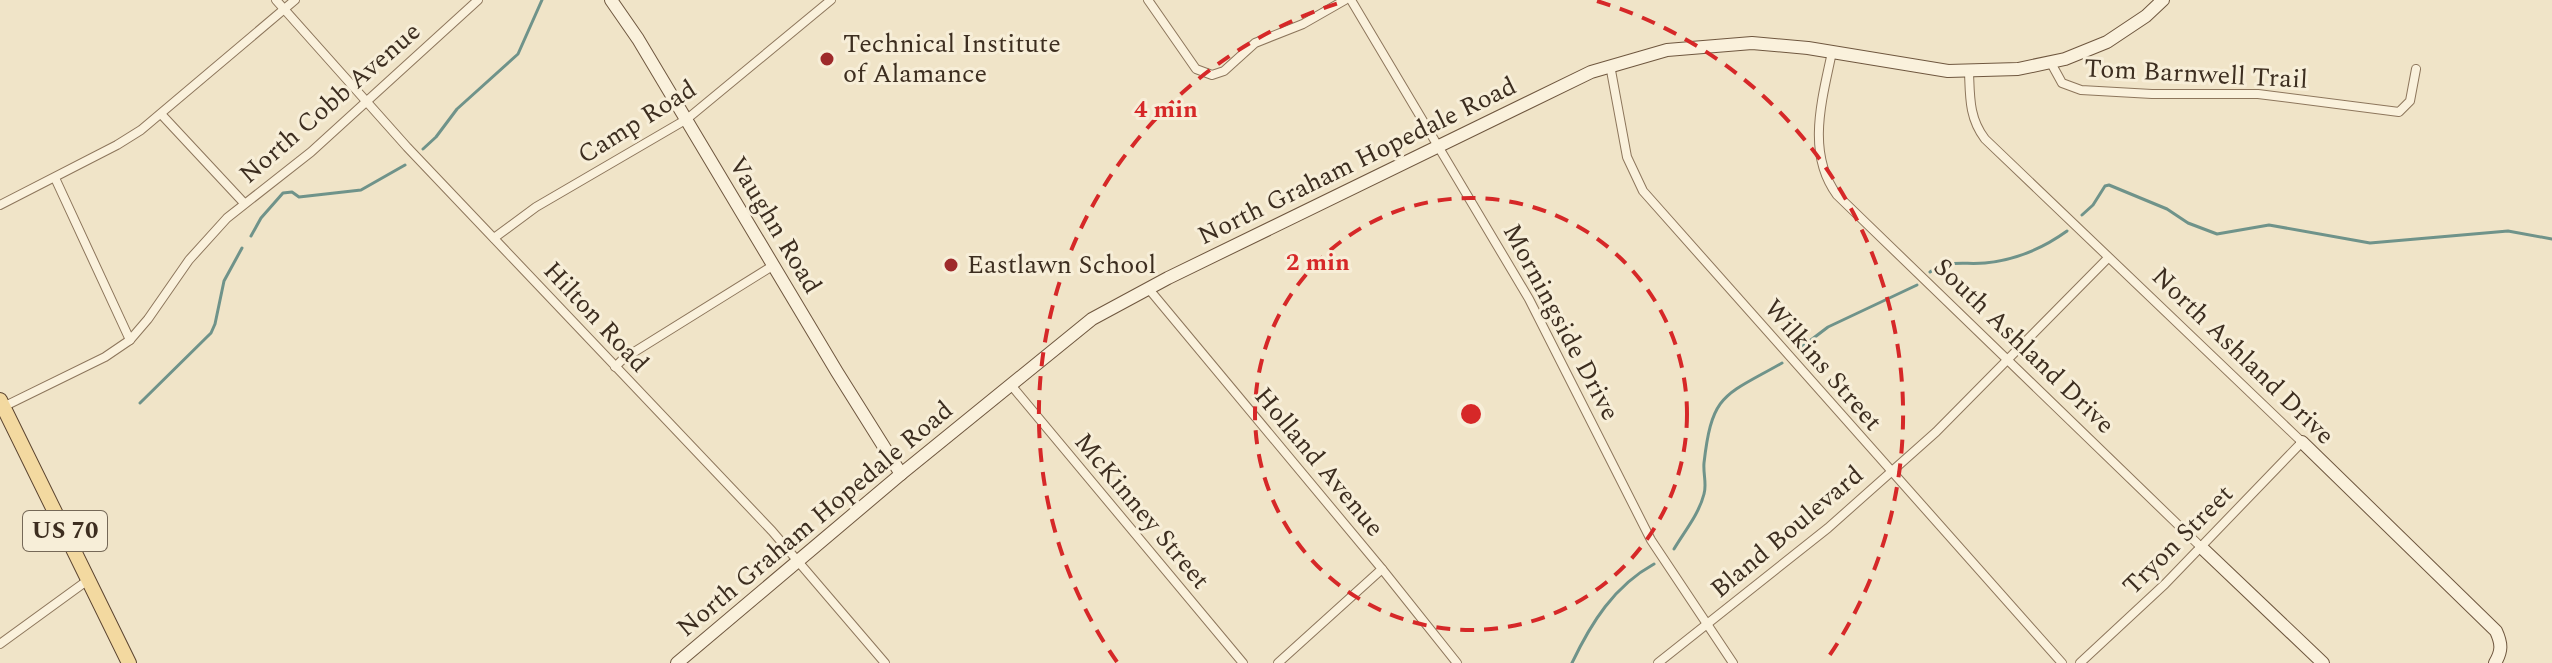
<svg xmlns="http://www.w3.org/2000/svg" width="2552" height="663" font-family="Spectral,serif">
<rect width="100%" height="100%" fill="#f0e4c8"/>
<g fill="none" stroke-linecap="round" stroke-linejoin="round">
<!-- stream -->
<g stroke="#6f938a" stroke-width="3">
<path d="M423 149 436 137 457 109 518 54 542 0"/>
<path d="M2082 215 2093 205 2105 186 2109 185 2167 209 2188 223 2217 234 2269 225 2370 243 2508 231 2552 239"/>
<path d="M251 236 261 218 283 193 292 192 299 197 361 190 405 165"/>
<path d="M1930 272C1946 259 1965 265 1985 263 2016 260 2042 249 2067 231"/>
<path d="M1799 349 1828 327 1917 285"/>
<path d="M140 403 211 333 215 324 224 281 242 248"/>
<path d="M1674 549C1684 532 1699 514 1704 494 1707 484 1703 474 1704 463 1712 393 1724 396 1782 363"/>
<path d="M1572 663C1591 623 1614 586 1654 564"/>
</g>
<!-- street casing -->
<g stroke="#8d765c" stroke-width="10">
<g id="street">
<path d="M276 0 407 147 772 531 885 663"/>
<path d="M1148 0 1196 69 1212 75 1224 71 1255 43 1303 24 1345 0"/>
<path d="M1351 0 1529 299 1651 540 1733 663"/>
<path d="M1832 52C1822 100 1806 153 1837 195L2201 547"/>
<path d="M2051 63 2062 83 2081 90 2152 94H2258L2399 112 2410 101 2416 69"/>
<path d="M1610 65 1627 157 1643 191 2062 663"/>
<path d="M1969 72C1970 97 1969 118 1985 139L2302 442 2165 584 2080 663"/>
<path d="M161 114 244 203"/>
<path d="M55 178 130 340"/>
<path d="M0 205 117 145 141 130 295 0"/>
<path d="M494 238 536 207 687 119 831 0"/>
<path d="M1148 288 1382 569 1457 663"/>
<path d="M615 367 623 359 774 265"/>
<path d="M1011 385 1243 663"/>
<path d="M1 408 105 357 130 340 148 319 189 260 227 218 311 152 478 0"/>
<path d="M0 644 88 580"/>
<path d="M1278 663 1382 569"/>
<path d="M1658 663 1828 528 1936 432 2108 258"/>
</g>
</g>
<!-- secondary casing -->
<g stroke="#6f573f" stroke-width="14">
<g id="secondary">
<path d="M611 0 638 39 837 372 901 474"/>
<path d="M2302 442 2496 631C2502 644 2502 651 2495 663"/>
<path d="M2201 547 2323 663"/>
<path d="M677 663 901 474 1092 319 1168 278 1591 72 1667 50 1752 43 1808 48 1948 71 2018 69 2065 59 2107 42 2146 16 2163 0"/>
</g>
</g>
<!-- primary casing -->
<g stroke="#5b4430" stroke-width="16">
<path id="primary" d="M0 400 129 663"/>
</g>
<!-- street -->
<use href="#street" stroke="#faf1dc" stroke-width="8"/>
<!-- secondary -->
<use href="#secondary" stroke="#faf1dc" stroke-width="12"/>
<!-- primary -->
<use href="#primary" stroke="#f3d9a0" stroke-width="14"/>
</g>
<!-- distance rings -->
<g fill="none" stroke="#d62828" stroke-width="4" stroke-dasharray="14 10">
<circle cx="1471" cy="414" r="216"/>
<path d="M1117 662A432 432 0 0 1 1345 1M1597 1A432 432 0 0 1 1825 662"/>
</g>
<!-- markers -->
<g fill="#9e2a2b" stroke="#f7eed8" stroke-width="3">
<circle cx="827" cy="59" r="8"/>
<circle cx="951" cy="265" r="8"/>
</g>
<g text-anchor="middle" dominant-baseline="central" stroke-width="6" stroke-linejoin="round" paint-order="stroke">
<!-- shield labels -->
<rect fill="#f7eed8" stroke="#756857" stroke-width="2" x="23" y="511" width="84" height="40" rx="6"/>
<g font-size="24" font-weight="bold" fill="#3d2e20">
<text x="65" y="531">US 70</text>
</g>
<!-- poi labels -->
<g font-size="26" fill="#3d2e20" stroke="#f7eed8" text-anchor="start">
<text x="843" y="44">Technical Institute<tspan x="843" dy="30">of Alamance</tspan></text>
<text x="967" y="265">Eastlawn School</text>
</g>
<!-- street labels -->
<g font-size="26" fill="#3d2e20" stroke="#f7eed8">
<text transform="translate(2196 74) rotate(3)">Tom Barnwell Trail</text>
<text transform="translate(330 103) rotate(-41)">North Cobb Avenue</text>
<text transform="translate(637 122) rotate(-32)">Camp Road</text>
<text transform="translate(1357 161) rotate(-26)">North Graham Hopedale Road</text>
<text transform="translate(775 225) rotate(59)">Vaughn Road</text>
<text transform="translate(596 317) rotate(47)">Hilton Road</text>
<text transform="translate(1561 322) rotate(62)">Morningside Drive</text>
<text transform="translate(2024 346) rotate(44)">South Ashland Drive</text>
<text transform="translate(2243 356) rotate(44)">North Ashland Drive</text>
<text transform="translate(1823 365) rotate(49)">Wilkins Street</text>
<text transform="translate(1319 462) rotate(50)">Holland Avenue</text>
<text transform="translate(1142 511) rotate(50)">McKinney Street</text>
<text transform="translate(815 519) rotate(-40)">North Graham Hopedale Road</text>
<text transform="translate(1787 532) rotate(-40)">Bland Boulevard</text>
<text transform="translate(2178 540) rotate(-45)">Tryon Street</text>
</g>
</g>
<circle cx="1471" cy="414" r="12" fill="#d62828" stroke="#f7eed8" stroke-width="4"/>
<g font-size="24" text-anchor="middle" font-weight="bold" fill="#d62828" stroke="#f7eed8" stroke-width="6" stroke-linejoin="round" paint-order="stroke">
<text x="1166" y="117">4 min</text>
<text x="1318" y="270">2 min</text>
</g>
</svg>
